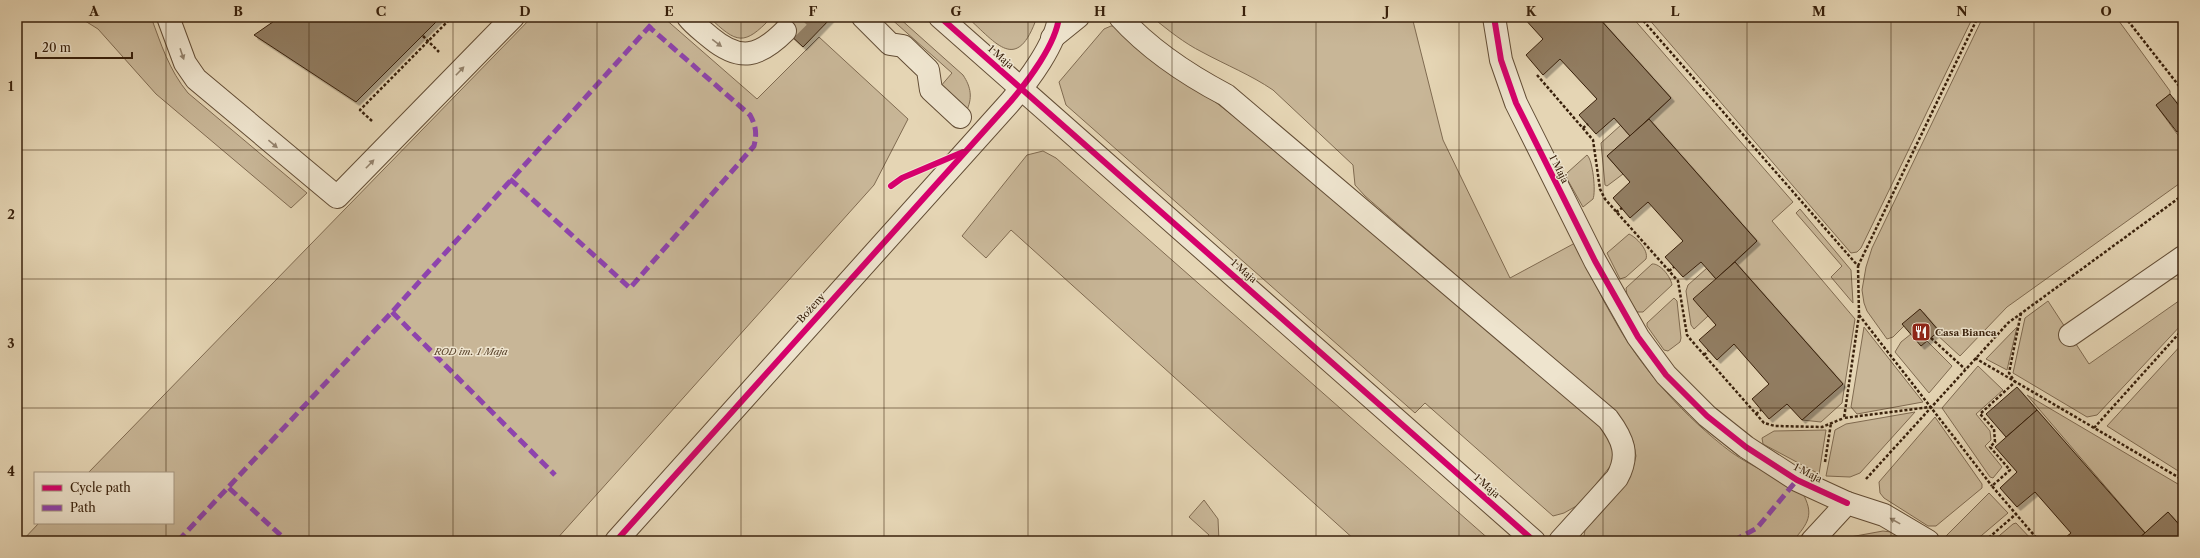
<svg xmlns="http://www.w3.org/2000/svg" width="2200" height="558" font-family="'Libre Caslon Text',serif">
<defs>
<filter id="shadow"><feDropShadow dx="3.5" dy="3.5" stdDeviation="0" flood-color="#0004"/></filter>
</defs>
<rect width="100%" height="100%" fill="#e5d5b4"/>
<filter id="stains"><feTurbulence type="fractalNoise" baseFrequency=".005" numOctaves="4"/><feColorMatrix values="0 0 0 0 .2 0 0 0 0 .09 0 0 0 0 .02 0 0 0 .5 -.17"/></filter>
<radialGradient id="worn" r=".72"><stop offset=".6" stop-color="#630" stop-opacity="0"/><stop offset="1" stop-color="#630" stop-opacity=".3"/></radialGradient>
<!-- green -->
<g fill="#c8b697" stroke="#806b51">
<path d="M84 17H151C161 44 169 70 188 93L307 193 291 208 156 94 98 29 82 19Z"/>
<path d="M532 17H663L757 99 819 37 908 119 874 185 555 541H22L39 523H173V473H88Z"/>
<path d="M709 17H770L771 18C744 46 737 44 709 17Z"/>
<path d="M889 17H898L963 75C971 87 973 98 966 112L940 87 952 73Z"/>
<path d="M967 17H1037C1017 74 997 44 967 17Z"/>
<path d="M1152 17H1412L1443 140 1510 278 1575 243C1588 269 1600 296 1615 321 1642 370 1686 418 1731 452 1753 468 1779 477 1802 492 1815 515 1808 523 1793 541H1583L1586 525 1633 468 1636 456 1633 441 1621 418 1365 196 1355 185 1353 165 1273 90C1251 75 1226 65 1202 52 1184 43 1168 30 1152 17Z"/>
<path d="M1598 17H1632L1793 202 1772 221 1855 319 1842 403 1821 422 1802 420 1843 384 1735 262 1757 241 1649 119 1671 98Z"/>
<path d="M1647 17H1973L1861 248 1857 252 1851 253Z"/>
<path d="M1983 17H2116L2170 91V94L2156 105 2183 142V181L2007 307 1960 356 1935 333 1938 330 1920 309 1903 324 1904 326 1893 337 1887 339 1867 311 1864 303 1862 290 1866 267 1872 248Z"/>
<path d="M1111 26H1116L1150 60 1214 101 1241 122 1602 428 1613 447 1612 464 1580 504 1564 513 1553 516 1425 403 1415 413 1066 105 1059 82 1104 29Z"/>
<path d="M1621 125 1630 136 1607 156 1623 174 1607 186 1605 185 1601 143Z"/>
<path d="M1043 151 1056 158 1491 541H1356L1011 230 986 258 962 236 1027 155Z"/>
<path d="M1587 155C1593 160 1596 192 1593 199L1583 207 1566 177 1567 173Z"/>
<path d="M1800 209 1851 270 1853 303 1831 277 1842 266 1796 213Z"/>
<path d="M1629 234C1636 237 1649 250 1646 259L1626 277 1620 279 1607 253Z"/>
<path d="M1652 264C1660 263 1671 277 1672 285L1643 312H1637L1627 295 1626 288Z"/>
<path d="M1707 268 1716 279 1708 316 1694 329 1691 325 1686 291 1688 285Z"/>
<path d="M1674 298 1677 301 1681 338 1680 342 1668 351 1664 350 1647 326V323Z"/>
<path d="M2183 298V323L2097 415 2087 417 2013 373 2025 318 2048 301 2089 364Z"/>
<path d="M1864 327 1923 402 1857 414 1851 407Z"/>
<path d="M2017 327 2007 370 1986 359Z"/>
<path d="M1911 334 1927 341 1952 366 1929 393 1895 352 1901 342Z"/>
<path d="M2183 343V474L2107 426Z"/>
<path d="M1978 366 2003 390 1976 414 1990 431 1991 440 1985 446 2002 467 1993 478 1990 477 1942 408Z"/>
<path d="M2027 395 2183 487V529L2168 512 2145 533Z"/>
<path d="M1915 412 1860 473 1850 477 1826 476 1835 430 1846 424Z"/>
<path d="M1935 417 1982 484V488L1936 526H1928L1884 498 1880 493 1879 482Z"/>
<path d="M1826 430 1819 474 1763 444 1762 438 1774 431Z"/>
<path d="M1989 493 2008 513 1975 541H1952L1946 536Z"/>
<path d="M1204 500 1218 519 1219 541H1205L1209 535 1189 517Z"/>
<path d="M2016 523 2033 541H1993L2013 524Z"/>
<path d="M1883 531 1891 532 1910 541H1828Z"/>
</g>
<!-- building -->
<g fill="#927e63" stroke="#38200b" filter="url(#shadow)">
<path d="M280 17H441L356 102 254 35Z"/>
<path d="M771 17H832L803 47Z"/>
<path d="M1523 17H1598L1671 98 1630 136 1614 118 1596 134 1579 115 1597 99 1560 59 1543 75 1526 55 1543 39Z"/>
<path d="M2170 94 2183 111V128L2177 132 2156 105Z"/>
<path d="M1649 119 1757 241 1716 279 1701 262 1683 277 1665 257 1683 241 1648 202 1630 218 1613 198 1630 182 1607 156Z"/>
<path d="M1735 262 1843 384 1802 420 1787 404 1769 419 1752 399 1769 384 1740 351 1734 344 1717 360 1699 340 1716 325 1693 299Z"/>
<path d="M1920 309 1939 331 1921 346 1902 324Z"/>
<path d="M2017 387 2037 410 2006 437 1986 414Z"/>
<path d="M2037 410 2145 533 2136 541H2061L2071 533 2035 492 2017 507 2000 488 2017 472 1995 447Z"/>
<path d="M2168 512 2183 529V541H2136Z"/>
</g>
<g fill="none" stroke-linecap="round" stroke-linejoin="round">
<!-- minor-tunnel -->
<path stroke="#c2b192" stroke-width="22" stroke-dasharray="22 11" stroke-linecap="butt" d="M785 31 799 17"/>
<!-- minor casing -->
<g stroke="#634d35" stroke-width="24">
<g id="minor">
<path d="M168 17 185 63 196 79 337 197 513 17"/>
<path d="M688 17C694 25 703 31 711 38 740 62 759 57 785 31"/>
<path d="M863 17 890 44 903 46 928 70 931 90 960 117"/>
<path d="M940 17 1534 541"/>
<path d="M1120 17C1150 50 1186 74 1226 95L1608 419C1623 439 1630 455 1617 478L1560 541"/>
<path d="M1494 17 1501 60 1516 103 1595 261 1638 337 1666 375 1707 416 1746 447 1797 480 1847 503"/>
<path d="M1052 38 1078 17"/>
<path d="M2070 335 2183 257"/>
<path d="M616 541 1011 101C1028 81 1056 44 1059 17"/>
<path d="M1812 541 1847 503 1884 515 1928 541"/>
</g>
</g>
<!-- path -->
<g stroke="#38200b" stroke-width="2.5" stroke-dasharray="3 2" stroke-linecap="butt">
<path d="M1640 17 1858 266 1859 315 1992 486"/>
<path d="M2125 17 2183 91"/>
<path d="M200 21 206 17"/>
<path d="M423 36 439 52"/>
<path d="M1537 75 1593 140 1600 189 1605 199 1678 281 1687 335 1691 340 1764 423 1775 426 1822 427 1844 418"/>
<path d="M372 121 360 110 452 17"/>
<path d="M1583 128 1588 124"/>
<path d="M1616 212 1622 208"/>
<path d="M1858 266 1978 17"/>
<path d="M1669 271 1674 267"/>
<path d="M2021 313 2009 373 2015 382 1980 414 1994 429 1995 442 1990 447 2010 470 1992 486 2039 541"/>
<path d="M1859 315 1844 418 1930 407"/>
<path d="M1931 338 1965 369"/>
<path d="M1704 355 1708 351"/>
<path d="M1975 358 2183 480"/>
<path d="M1756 414 1761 410"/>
<path d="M2094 428 2183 329"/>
<path d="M1825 462 1831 423"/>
<path d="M1866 479 2008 323 2183 195"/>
<path d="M1985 541 2016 514"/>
</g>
<!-- minor -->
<use href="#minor" stroke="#eee4ce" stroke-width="22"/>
<!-- quiet -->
<g stroke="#8e44ad" stroke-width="5" stroke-dasharray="10 5" stroke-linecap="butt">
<path d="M510 179 630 288 754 146C757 133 756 126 750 115L648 26"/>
<path d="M392 312 555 475"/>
<path d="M229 488 287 541"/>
<path d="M178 541 392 312 658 17"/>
<path d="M1733 541 1757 528 1797 480"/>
</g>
<!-- cycleway casing -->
<g stroke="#eee4ce" stroke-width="8">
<g id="cycleway">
<path d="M940 17 1534 541"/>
<path d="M1494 17 1501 60 1516 103 1595 261 1638 337 1666 375 1707 416 1746 447 1797 480 1847 503"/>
<path d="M891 186 902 178 963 152"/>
<path d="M616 541 1011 101C1028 81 1056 44 1059 17"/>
</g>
</g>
<!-- cycleway -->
<use href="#cycleway" stroke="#d6006c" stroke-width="6"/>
</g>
<!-- one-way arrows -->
<defs><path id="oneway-solid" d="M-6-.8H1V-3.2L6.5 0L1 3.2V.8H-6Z"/></defs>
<g fill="#93826c">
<use href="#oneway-solid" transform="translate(717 43) rotate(37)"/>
<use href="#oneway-solid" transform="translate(182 54) rotate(71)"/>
<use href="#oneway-solid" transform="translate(460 71) rotate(-46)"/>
<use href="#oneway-solid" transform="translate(273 144) rotate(40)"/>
<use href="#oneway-solid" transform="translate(370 164) rotate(-46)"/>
<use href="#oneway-solid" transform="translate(1895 521) rotate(-151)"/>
</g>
<!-- grid -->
<path fill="none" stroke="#38200b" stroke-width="1" stroke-opacity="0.55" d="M166 17V473M309 17V541M453 17V541M597 17V541M741 17V541M884 17V541M1028 17V541M1172 17V541M1316 17V541M1459 17V541M1603 17V541M1747 17V541M1891 17V541M2034 17V541M17 150H2183M17 279H2183M17 408H2183M166 523V541"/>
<!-- icons -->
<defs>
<g id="restaurant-square" transform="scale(1)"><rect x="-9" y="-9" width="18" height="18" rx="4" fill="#8f2418" stroke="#eee4ce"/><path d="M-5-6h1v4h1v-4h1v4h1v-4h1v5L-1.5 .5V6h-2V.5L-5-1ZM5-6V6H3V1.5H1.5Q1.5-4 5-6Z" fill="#fff"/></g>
</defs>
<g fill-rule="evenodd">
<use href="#restaurant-square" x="1921" y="332"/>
</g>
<g text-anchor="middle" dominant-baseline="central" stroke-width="3" stroke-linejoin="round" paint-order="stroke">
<!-- street labels -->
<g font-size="10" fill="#38200b" stroke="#eee4ce">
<text transform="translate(1001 57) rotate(41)">1 Maja</text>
<text transform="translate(1559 169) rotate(63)">1 Maja</text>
<text transform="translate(1244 271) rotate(41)">1 Maja</text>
<text transform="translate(811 308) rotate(-48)">Bożeny</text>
<text transform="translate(1808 473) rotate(27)">1 Maja</text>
<text transform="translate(1487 486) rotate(41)">1 Maja</text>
</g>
<!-- poi labels -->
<g font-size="10" font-weight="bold" fill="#38200b" stroke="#eee4ce" text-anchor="start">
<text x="1935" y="332">Casa Bianca</text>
</g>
<!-- park labels -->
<g font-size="10" font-style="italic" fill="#5c462e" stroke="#eee4ce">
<text x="471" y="351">ROD im. 1 Maja</text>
</g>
</g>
<!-- margin -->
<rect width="2200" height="558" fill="none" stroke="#e5d5b4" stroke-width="44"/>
<!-- legend -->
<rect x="34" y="472" width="140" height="52" fill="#eee4ce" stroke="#a59680"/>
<rect x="42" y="485" width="20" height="6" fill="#d6006c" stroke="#a59680"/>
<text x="70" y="492" font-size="12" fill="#38200b">Cycle path</text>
<rect x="42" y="505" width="20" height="6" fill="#8e44ad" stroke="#a59680"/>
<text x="70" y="512" font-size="12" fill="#38200b">Path</text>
<!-- scale -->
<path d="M36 52v6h96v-6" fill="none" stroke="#38200b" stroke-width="2"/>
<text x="42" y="52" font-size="12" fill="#38200b" stroke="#eee4ce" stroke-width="3" paint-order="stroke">20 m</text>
<rect x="22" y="22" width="2156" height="514" fill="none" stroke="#38200b" stroke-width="1.5"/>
<g font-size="13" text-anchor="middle" font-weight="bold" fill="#38200b">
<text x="94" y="16">A</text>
<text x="238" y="16">B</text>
<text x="381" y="16">C</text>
<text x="525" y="16">D</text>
<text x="669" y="16">E</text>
<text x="813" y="16">F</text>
<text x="956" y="16">G</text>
<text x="1100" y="16">H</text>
<text x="1244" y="16">I</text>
<text x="1387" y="16">J</text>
<text x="1531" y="16">K</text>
<text x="1675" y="16">L</text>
<text x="1819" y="16">M</text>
<text x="1962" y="16">N</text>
<text x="2106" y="16">O</text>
<text x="11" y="91">1</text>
<text x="11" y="219">2</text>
<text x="11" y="348">3</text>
<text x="11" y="476">4</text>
</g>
<rect width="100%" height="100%" filter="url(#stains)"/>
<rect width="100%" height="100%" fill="url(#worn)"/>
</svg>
